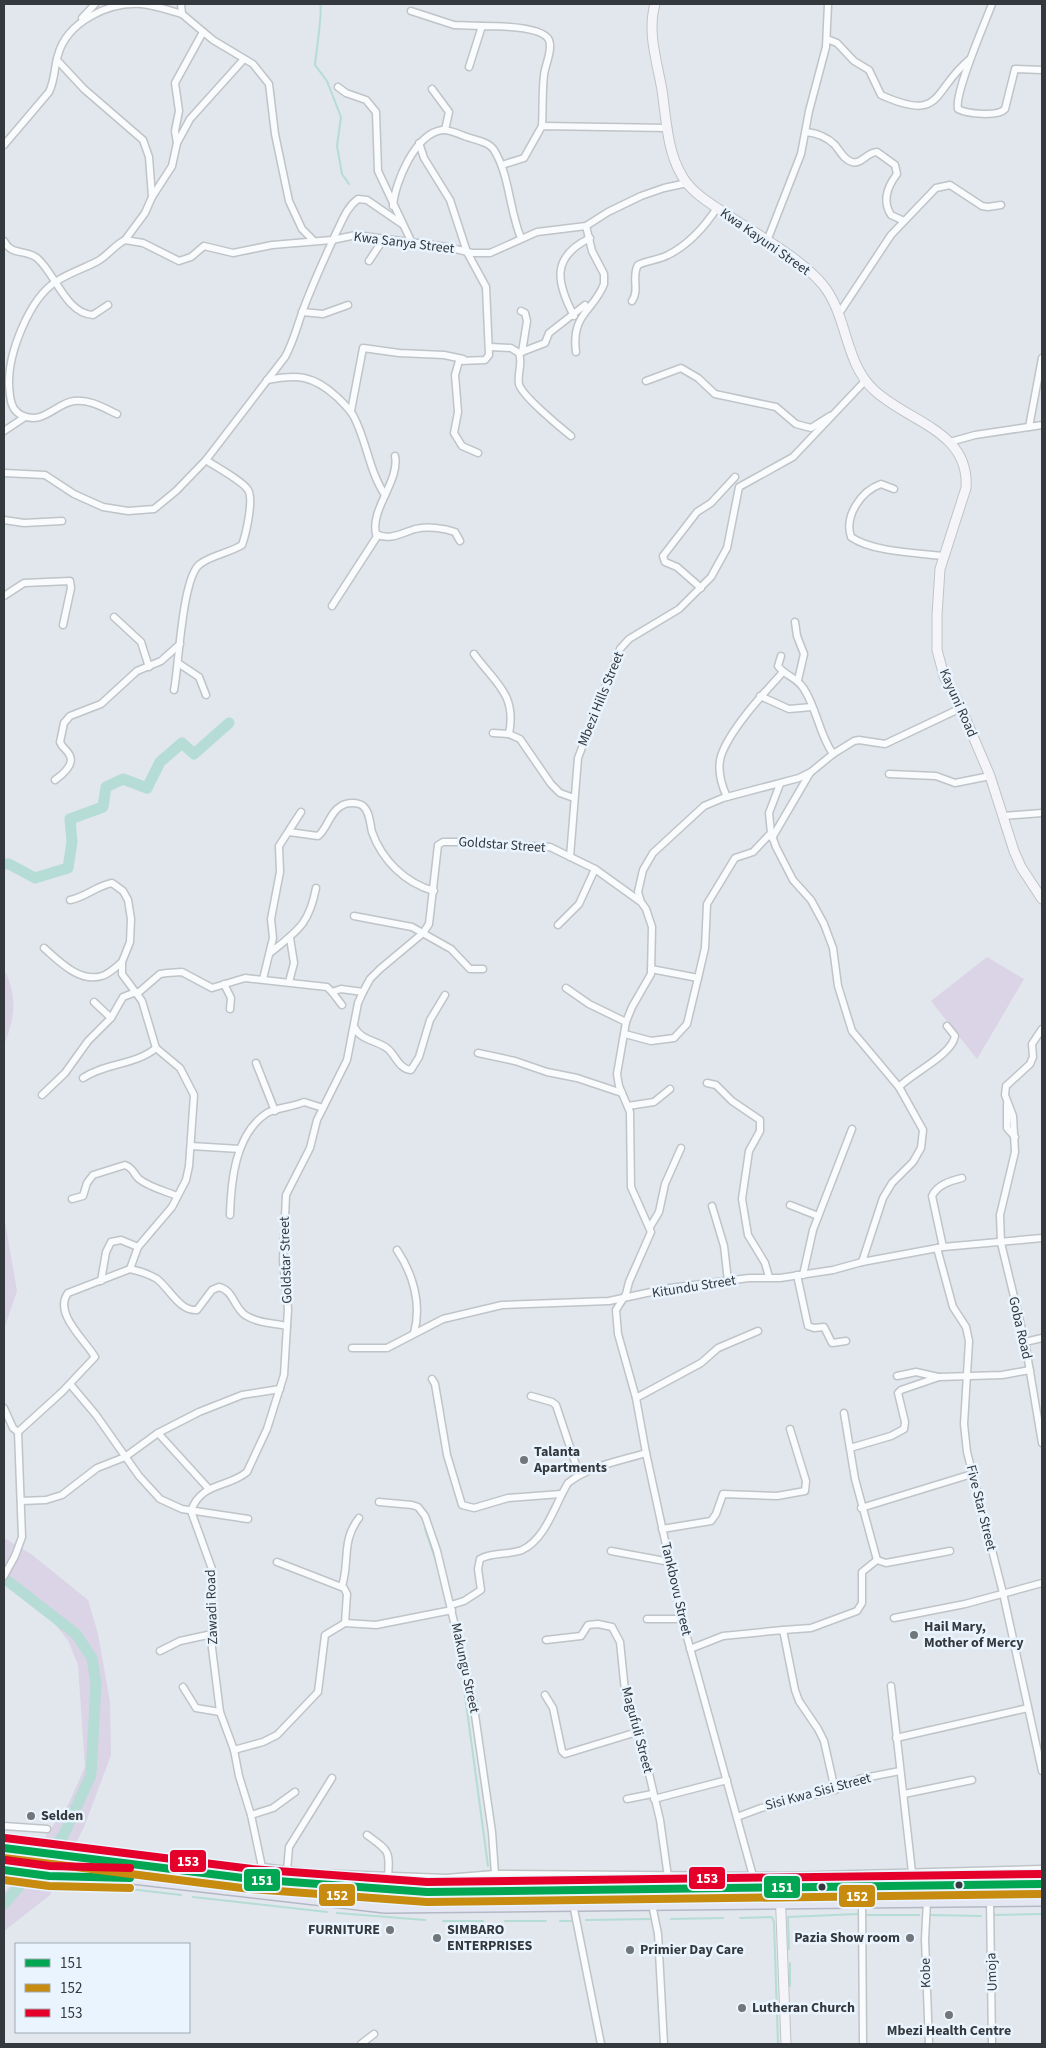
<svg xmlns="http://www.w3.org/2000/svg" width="1046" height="2048" font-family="'Source Sans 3',sans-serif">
<rect width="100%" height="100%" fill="#e1e7ec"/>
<!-- green -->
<g fill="#dbd3e6">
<path d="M987 957 1024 979 977 1059 931 1001Z"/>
<path d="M4 970C18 996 15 1018 4 1045Z"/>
<path d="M4 1216 17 1291 4 1329Z"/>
<path d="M4 1538 31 1554 88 1600 98 1634 110 1702 111 1755 84 1827 50 1895 4 1931V1892L11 1885 69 1803 85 1767 78 1665 68 1640 40 1606 4 1579Z"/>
</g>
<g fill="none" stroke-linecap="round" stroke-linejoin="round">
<!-- stream -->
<g stroke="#b5dcd5" stroke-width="2">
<path d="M320 4C323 9 316 54 315 65L327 81 341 117 337 146 342 174 349 184"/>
<path d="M425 1529 438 1567"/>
<path d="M454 1641 461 1663"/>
<path d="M462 1673 488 1866"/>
<path d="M23 1844 57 1841 103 1854"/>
<path d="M488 1879 489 1885"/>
<path d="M935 1880 997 1877 1042 1878"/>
<path d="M70 1882 181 1895"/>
<path d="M469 1886 507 1885"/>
<path d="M193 1897 327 1912"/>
<path d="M337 1913 425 1920"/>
<path d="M866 1915H919"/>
<path d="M929 1915 981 1916"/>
<path d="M994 1915 1042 1914"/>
<path d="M740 1918 772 1917 774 1922 778 2044"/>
<path d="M671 1919 723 1918"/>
<path d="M586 1920 650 1919"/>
<path d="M443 1921H483"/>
<path d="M505 1921H546"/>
<path d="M560 1921H572"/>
<path d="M789 1949 788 1917 857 1914"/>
<path d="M790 1986V1963"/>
</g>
<!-- river -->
<g stroke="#b5dcd5" stroke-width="11">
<path d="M4 864H9L35 878 68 868 72 842 70 819 103 807 106 787 123 779 147 788 160 762 182 743 194 754 229 723"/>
<path d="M4 1578 76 1634 92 1658 96 1683 91 1775 63 1836 4 1904"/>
</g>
<!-- street casing -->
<g stroke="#bfc4c8" stroke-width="9">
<g id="street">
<path d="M181 4 182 14 213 40 253 64 269 84 275 134 289 201 302 229 314 241"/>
<path d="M992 4C985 23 954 93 958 109 967 114 998 117 1005 109L1015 69 1042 70"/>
<path d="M411 11 454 25 482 26"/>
<path d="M82 18 95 4"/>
<path d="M827 39 837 43 854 61 869 70 881 95C944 123 931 91 970 59"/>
<path d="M57 60 84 89 143 140 149 157 152 197"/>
<path d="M469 67 482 26C496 26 542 26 549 40 553 50 545 65 544 75 542 92 543 109 542 126"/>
<path d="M338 87 346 93 366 100 376 112 378 171 412 243"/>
<path d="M432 89 449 112 445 130"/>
<path d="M806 132C816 133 827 137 835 145 840 151 844 160 852 162 861 165 867 152 877 152L895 165 897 174C887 187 882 201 891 215L904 221"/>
<path d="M177 143 175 131 179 111 175 83 203 32"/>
<path d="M419 143 424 158 450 200 467 252 486 287 489 355 485 360 459 361 455 375 458 412 454 433 462 446 478 453"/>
<path d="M4 145 49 92C55 80 54 68 58 55 67 22 108 2 141 4 154 5 168 10 182 14"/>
<path d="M502 165 524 158 542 126 668 128"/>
<path d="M393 206C395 182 415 134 442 130 450 129 460 135 467 137 476 140 489 142 494 150 510 176 509 210 521 238"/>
<path d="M125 240 145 213 152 197 172 166 177 143 190 119 244 59"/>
<path d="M4 241C11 256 26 249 37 258 55 273 66 314 93 315L108 305"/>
<path d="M767 241 801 154 809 111 826 47 828 4"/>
<path d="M369 261 383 240"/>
<path d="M632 301C640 290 631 277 638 265 648 260 659 260 668 255 688 245 705 226 717 208"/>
<path d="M521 311 525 313 527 321 522 352"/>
<path d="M302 312 323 314 348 305"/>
<path d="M838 315 891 235 936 188 950 185 982 206 988 207 1001 205"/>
<path d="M574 316C556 282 551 257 590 238"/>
<path d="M490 347 511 348 519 353C523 364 517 373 519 384 521 395 561 428 571 436"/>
<path d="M576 352C571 313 594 311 604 284V274L592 251 586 226"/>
<path d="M519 353 545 343 549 333 585 305"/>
<path d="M267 380C297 374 313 375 337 397 343 403 350 409 354 417 367 442 369 471 385 495"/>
<path d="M646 381 681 368 698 378 715 394 776 407 796 424 811 428 830 416"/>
<path d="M351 411 363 348 399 353 444 355 463 359"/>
<path d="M117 414C104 408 90 399 74 401 56 403 43 426 21 415 10 409 10 397 9 385 8 354 29 298 57 281 69 273 85 268 98 261 108 255 115 245 125 240L143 243 179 261 191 257 204 246 233 253 272 245 332 240 356 235 447 247 472 253H490L537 232 586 226 608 212 641 196 664 188 687 183"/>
<path d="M1029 427 1042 358"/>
<path d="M4 431 25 417"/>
<path d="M950 442 975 435 1042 425"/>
<path d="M395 456C400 481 370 509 376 534 389 541 402 533 415 529 427 526 444 528 455 532L460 541"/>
<path d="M4 473 45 475 74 494 103 507 128 511 154 509 176 491 206 460 285 357C294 341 297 326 303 310 313 283 325 257 337 231 343 219 347 207 358 199L367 200 402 224"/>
<path d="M894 489 881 484C861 491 844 516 851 537 872 552 918 553 944 556"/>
<path d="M4 520 24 523 62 521"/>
<path d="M701 588 677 567 665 562 663 556 697 512 711 503 735 477"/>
<path d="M4 596 24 583 70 581 71 588 63 625"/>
<path d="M332 606 378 535"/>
<path d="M114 617 141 642 149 667"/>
<path d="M795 622 797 636 804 654 798 680"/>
<path d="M474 654C495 683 517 694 509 734"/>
<path d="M781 656 778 666C785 676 797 677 804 689 817 709 819 734 833 754"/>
<path d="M178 663 199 677 206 695"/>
<path d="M174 690C179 665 182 577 200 564 212 555 229 553 242 545 246 534 254 499 248 490 243 481 216 467 206 460"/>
<path d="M760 696 789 709 812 707"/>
<path d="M493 733 509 734 520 739 551 784 560 793 574 798"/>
<path d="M889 774 936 776 955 783 990 776"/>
<path d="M55 780C62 775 74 765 70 756 68 750 62 748 60 742L64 723 70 716 101 704 137 671 161 661 180 644"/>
<path d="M780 784 769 813 771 833 776 847 793 880 811 900 824 924 833 948 838 986 852 1031 899 1087 923 1130 921 1148 913 1162 892 1183 883 1198 862 1262"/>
<path d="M727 797C721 784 717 770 721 756 730 729 764 693 783 672"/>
<path d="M1003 816 1042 813"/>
<path d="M289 832 318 836C328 828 329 813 341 806 347 802 358 802 363 806 370 812 370 824 372 832 382 860 405 883 434 891"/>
<path d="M772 838 810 773"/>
<path d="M570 857 578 758 620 649 629 639 679 609 711 577 727 548 739 487 793 457 865 381"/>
<path d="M641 902 638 892 643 870 653 853 704 806 723 798 799 778 811 772 833 754 854 741 859 740 885 744 961 708"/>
<path d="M354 916 412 927 451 949 470 969H483"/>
<path d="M558 925 579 904 595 869"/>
<path d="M44 948C59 961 79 983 102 976 109 974 116 967 122 962"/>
<path d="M270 953C297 931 309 925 316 888"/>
<path d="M651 969 698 978 705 948 707 904 735 858 753 852 771 833"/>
<path d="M263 979 273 938 271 919 280 872 279 846 301 812"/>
<path d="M289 982 294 963 290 938"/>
<path d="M224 984 231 998 230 1009"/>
<path d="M566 988 589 1004 626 1022"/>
<path d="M332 992 342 1005"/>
<path d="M138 993 160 974 167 973 182 972 212 988 245 978 327 987 332 992 341 989 363 992"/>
<path d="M94 1002 111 1018"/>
<path d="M355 1028C360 1040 379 1041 388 1049 396 1056 399 1069 411 1070L419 1057 430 1020 445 995"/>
<path d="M1042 1029 1032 1044 1033 1057 1030 1064 1006 1086 1005 1095 1013 1116 1015 1152 1000 1215 1001 1243 1025 1342 1042 1443"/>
<path d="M625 1034 651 1041 674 1038 687 1024 698 978"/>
<path d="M478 1053 515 1061 547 1072 577 1078 622 1093"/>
<path d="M256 1063 275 1111"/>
<path d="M83 1078C105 1063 136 1065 156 1048"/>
<path d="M707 1083 716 1085 732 1101 760 1120V1131L749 1151 742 1199 748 1235 765 1263 769 1277"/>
<path d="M899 1087C912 1073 952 1055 955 1036L947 1026"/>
<path d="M42 1095 65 1073 88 1041 111 1018 123 997 136 992"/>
<path d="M1007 1104V1128L1015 1137"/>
<path d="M628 1106 654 1102 670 1089"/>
<path d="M191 1146 240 1149"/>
<path d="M72 1199 83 1196 87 1183 93 1175 125 1165C134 1168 133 1174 139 1179 149 1187 165 1191 177 1196"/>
<path d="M790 1205 818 1216"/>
<path d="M712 1206 724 1246 728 1281"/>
<path d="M230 1215C231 1181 235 1134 267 1113 275 1108 293 1107 304 1102L323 1108"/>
<path d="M650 1227 659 1212 665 1184 681 1148"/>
<path d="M943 1247 932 1196C937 1185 950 1181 962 1178"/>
<path d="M937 1248 953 1307 966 1327 969 1341 964 1424 967 1452 1003 1593 1042 1771"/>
<path d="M397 1250C413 1274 422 1304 414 1333"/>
<path d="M130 1269C139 1271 149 1274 157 1279 169 1288 180 1312 197 1310L212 1290 219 1287C233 1290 234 1307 245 1315 257 1323 273 1323 287 1326"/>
<path d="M797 1275 808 1326 814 1328 824 1327 832 1343 846 1341"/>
<path d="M803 1275 813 1230 852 1129"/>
<path d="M101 1281 106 1252 111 1242 121 1240 138 1247"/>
<path d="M1025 1342 1042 1338"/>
<path d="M352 1348H387L443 1319 502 1305 609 1301 670 1288 749 1278H780L833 1270 862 1262 943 1247 1042 1238"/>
<path d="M897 1376 916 1372 938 1377"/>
<path d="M432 1379 435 1384 447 1455 462 1505 474 1508 508 1498 561 1494"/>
<path d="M70 1384 96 1415 139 1476 160 1499 182 1509 248 1519"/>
<path d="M531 1396 552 1402 556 1405 579 1474"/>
<path d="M636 1398 701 1363 718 1348 758 1331"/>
<path d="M4 1408 13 1428 18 1432"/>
<path d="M844 1413 855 1479 877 1560"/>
<path d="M158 1433 208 1488"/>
<path d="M850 1448 891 1436 904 1429 905 1422 898 1393 901 1390 939 1377 1002 1375 1030 1370"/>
<path d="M21 1501 46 1500 62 1495 97 1468 125 1457 158 1433 199 1412 242 1395 280 1389"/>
<path d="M379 1502 412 1505 418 1507 425 1516 437 1551 473 1701 492 1832 495 1874"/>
<path d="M861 1508 972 1474"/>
<path d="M191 1511C201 1482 228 1488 247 1472L267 1429 284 1375 288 1309 283 1261 286 1195 310 1148 317 1120 347 1060 358 1003 363 992 370 979 380 969 423 933 429 924 438 845 443 842H457L550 847 595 869 641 902 646 909 652 927 651 974 632 1007 626 1022 617 1074 619 1086 630 1112 631 1187 651 1232 629 1282 626 1294 616 1310 618 1334 636 1398 646 1453 682 1619 753 1876"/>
<path d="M191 1511 212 1569V1648L220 1712 234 1750 239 1776 251 1815 262 1867V1880"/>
<path d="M662 1529 711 1521 716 1514 723 1494 777 1496 805 1491 806 1481 790 1429"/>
<path d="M611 1551 670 1562"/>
<path d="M877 1560 886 1563 950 1551"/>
<path d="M4 1576 15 1556 22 1537 18 1432 62 1392 95 1357C85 1340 53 1313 68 1293L130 1269 138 1247 172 1207 186 1180 189 1166 194 1095 180 1068 156 1048 142 1001 122 974V962L130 942 131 919 128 900 123 891 112 883C96 886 86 897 70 900"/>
<path d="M342 1586C350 1561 341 1541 359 1518"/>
<path d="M451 1605 464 1601 481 1590 478 1569 480 1559C492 1552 509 1555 522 1550 546 1539 555 1504 568 1483 589 1466 620 1461 646 1453"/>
<path d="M894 1618 965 1604 1042 1583"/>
<path d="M647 1619H682"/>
<path d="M345 1623 376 1625 452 1610"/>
<path d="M783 1630 811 1628 857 1611 862 1603V1572L877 1560"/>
<path d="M546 1640 581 1636 588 1625 598 1624 612 1627 620 1642 625 1691 645 1757 660 1820 668 1877"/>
<path d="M690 1649 723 1636 783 1630 795 1690 799 1701 818 1729 824 1741 835 1790"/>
<path d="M160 1651 180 1641 212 1634"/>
<path d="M891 1686 912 1872"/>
<path d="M183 1687 196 1708 220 1712"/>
<path d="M545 1695 553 1708 562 1751 565 1754 637 1732"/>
<path d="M896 1738 1028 1708"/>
<path d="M234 1750 263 1742 277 1735 318 1692 325 1635 345 1623 347 1594 344 1588 277 1562"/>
<path d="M904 1794 972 1780"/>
<path d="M627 1799 652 1794"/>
<path d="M654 1799 727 1780"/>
<path d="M251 1815 273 1808 295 1792"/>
<path d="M737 1817 761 1808 835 1790 859 1779 900 1771"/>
<path d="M4 1826 47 1829"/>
<path d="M367 1835C389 1851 390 1850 388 1877"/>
<path d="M262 1867 311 1873 446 1878 495 1874 781 1876 1042 1869"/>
<path d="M287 1871 289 1847 332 1778"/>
<path d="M649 1889 658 1934 664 2044"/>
<path d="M862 1900 863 2044"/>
<path d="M990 1900 992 2044"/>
<path d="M927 1901 925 1939 929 2044"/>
<path d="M573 1904 601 2044"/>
<path d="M361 2044 374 2034"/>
</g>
</g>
<!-- secondary casing -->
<g stroke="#bfc4c8" stroke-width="11">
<g id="secondary">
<path d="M655 4C647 32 657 62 662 90 666 117 667 150 681 174 690 192 710 203 726 214 755 233 802 259 823 285 848 316 844 362 874 390 908 422 970 431 966 488L940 569 937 615V650L944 676 961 708 990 776 1014 851 1021 867 1042 899"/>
<path d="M780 1888 786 2044"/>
</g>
</g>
<!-- highway casing -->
<g stroke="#b4b8c6" stroke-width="14">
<g id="highway">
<path d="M4 1848C67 1853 129 1864 192 1872 270 1882 349 1889 427 1892L1042 1884"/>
<path d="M4 1870 49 1876 124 1877 385 1907 1042 1900"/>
</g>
</g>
<!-- street -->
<use href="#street" stroke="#fafbfc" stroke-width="6"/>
<!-- secondary -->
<use href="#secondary" stroke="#f5f5f9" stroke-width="9"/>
<!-- highway -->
<use href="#highway" stroke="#e4e6f2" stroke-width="11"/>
<!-- bus-1 casing -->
<g stroke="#e9f4ff" stroke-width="11">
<g id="bus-1">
<path d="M4 1848 251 1879 427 1892 1042 1884"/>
<path d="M4 1870 49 1876 130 1878"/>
</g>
</g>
<!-- bus-2 casing -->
<g stroke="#e9f4ff" stroke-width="11">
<g id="bus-2">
<path d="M4 1858 250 1889 427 1902 1042 1894"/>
<path d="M4 1880 49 1886 130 1888"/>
</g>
</g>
<!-- bus-3 casing -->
<g stroke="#e9f4ff" stroke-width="11">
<g id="bus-3">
<path d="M5 1838 252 1869 427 1882 1042 1874"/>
<path d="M5 1860 50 1866 130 1868"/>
</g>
</g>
<!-- bus-1 -->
<use href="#bus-1" stroke="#00a651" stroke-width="8"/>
<!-- bus-2 -->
<use href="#bus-2" stroke="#c68b0f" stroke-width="8"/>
<!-- bus-3 -->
<use href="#bus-3" stroke="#e4002b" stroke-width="8"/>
</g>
<!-- markers -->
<g fill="#71767a" stroke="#e9f4ff" stroke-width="2">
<circle cx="524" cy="1460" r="5"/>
<circle cx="914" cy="1635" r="5"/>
<circle cx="31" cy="1816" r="5"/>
<circle cx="390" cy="1930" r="5"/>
<circle cx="437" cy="1938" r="5"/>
<circle cx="910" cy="1938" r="5"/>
<circle cx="630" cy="1950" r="5"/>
<circle cx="742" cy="2008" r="5"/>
<circle cx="949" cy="2015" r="5"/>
</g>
<g fill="#34393d" stroke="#e9f4ff" stroke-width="2">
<circle cx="959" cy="1885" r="4.5"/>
<circle cx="822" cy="1887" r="4.5"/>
</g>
<g text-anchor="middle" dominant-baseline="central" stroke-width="5" stroke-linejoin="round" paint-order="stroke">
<!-- street labels -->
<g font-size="14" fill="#34393d" stroke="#e9f4ff">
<text transform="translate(765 242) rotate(35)">Kwa Kayuni Street</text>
<text transform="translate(404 243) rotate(7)">Kwa Sanya Street</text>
<text transform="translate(601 699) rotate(-68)">Mbezi Hills Street</text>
<text transform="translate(958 703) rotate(66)">Kayuni Road</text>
<text transform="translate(502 845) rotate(4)">Goldstar Street</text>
<text transform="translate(286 1260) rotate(-92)">Goldstar Street</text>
<text transform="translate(694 1287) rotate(-9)">Kitundu Street</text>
<text transform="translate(1020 1328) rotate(77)">Goba Road</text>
<text transform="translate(981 1508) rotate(76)">Five Star Street</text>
<text transform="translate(676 1589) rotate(77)">Tankbovu Street</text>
<text transform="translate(212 1607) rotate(-92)">Zawadi Road</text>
<text transform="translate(465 1668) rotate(78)">Makungu Street</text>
<text transform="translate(637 1730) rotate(75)">Magufuli Street</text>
<text transform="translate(818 1792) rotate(-15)">Sisi Kwa Sisi Street</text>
<text transform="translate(992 1972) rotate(-92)">Umoja</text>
<text transform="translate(926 1973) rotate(-91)">Kobe</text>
</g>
<!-- poi labels -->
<g font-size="14" font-weight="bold" fill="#34393d" stroke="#e9f4ff" text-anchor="start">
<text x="534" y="1452">Talanta<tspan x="534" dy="16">Apartments</tspan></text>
<text x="924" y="1627">Hail Mary,<tspan x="924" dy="16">Mother of Mercy</tspan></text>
<text x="41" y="1816">Selden</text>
<text x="380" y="1930" text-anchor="end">FURNITURE</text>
<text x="447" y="1930">SIMBARO<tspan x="447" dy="16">ENTERPRISES</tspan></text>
<text x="900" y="1938" text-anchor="end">Pazia Show room</text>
<text x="640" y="1950">Primier Day Care</text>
<text x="752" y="2008">Lutheran Church</text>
<text x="949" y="2031" text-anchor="middle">Mbezi Health Centre</text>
</g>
</g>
<g stroke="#e9f4ff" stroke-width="2">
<rect x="169" y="1849" width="38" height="24" rx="5" fill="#e4002b"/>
<rect x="688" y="1866" width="38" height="24" rx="5" fill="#e4002b"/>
<rect x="243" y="1868" width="38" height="24" rx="5" fill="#00a651"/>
<rect x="763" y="1875" width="38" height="24" rx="5" fill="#00a651"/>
<rect x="318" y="1883" width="38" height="24" rx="5" fill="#c68b0f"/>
<rect x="838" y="1884" width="38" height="24" rx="5" fill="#c68b0f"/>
</g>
<g font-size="14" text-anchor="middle" font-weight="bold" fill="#fff">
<text x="188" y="1866">153</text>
<text x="707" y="1883">153</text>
<text x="262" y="1885">151</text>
<text x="782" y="1892">151</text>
<text x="337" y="1900">152</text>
<text x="857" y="1901">152</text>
</g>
<!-- border -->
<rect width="1046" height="2048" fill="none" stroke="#34393d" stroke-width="10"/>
<!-- legend -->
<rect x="15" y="1943" width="175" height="90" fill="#e9f4ff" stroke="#a1a9b1"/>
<rect x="25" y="1959" width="25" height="8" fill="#00a651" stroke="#a1a9b1"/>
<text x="60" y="1968" font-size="15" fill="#34393d">151</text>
<rect x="25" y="1984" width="25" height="8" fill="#c68b0f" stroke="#a1a9b1"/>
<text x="60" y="1993" font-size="15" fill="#34393d">152</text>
<rect x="25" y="2009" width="25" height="8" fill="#e4002b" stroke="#a1a9b1"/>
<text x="60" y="2018" font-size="15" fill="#34393d">153</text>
</svg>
